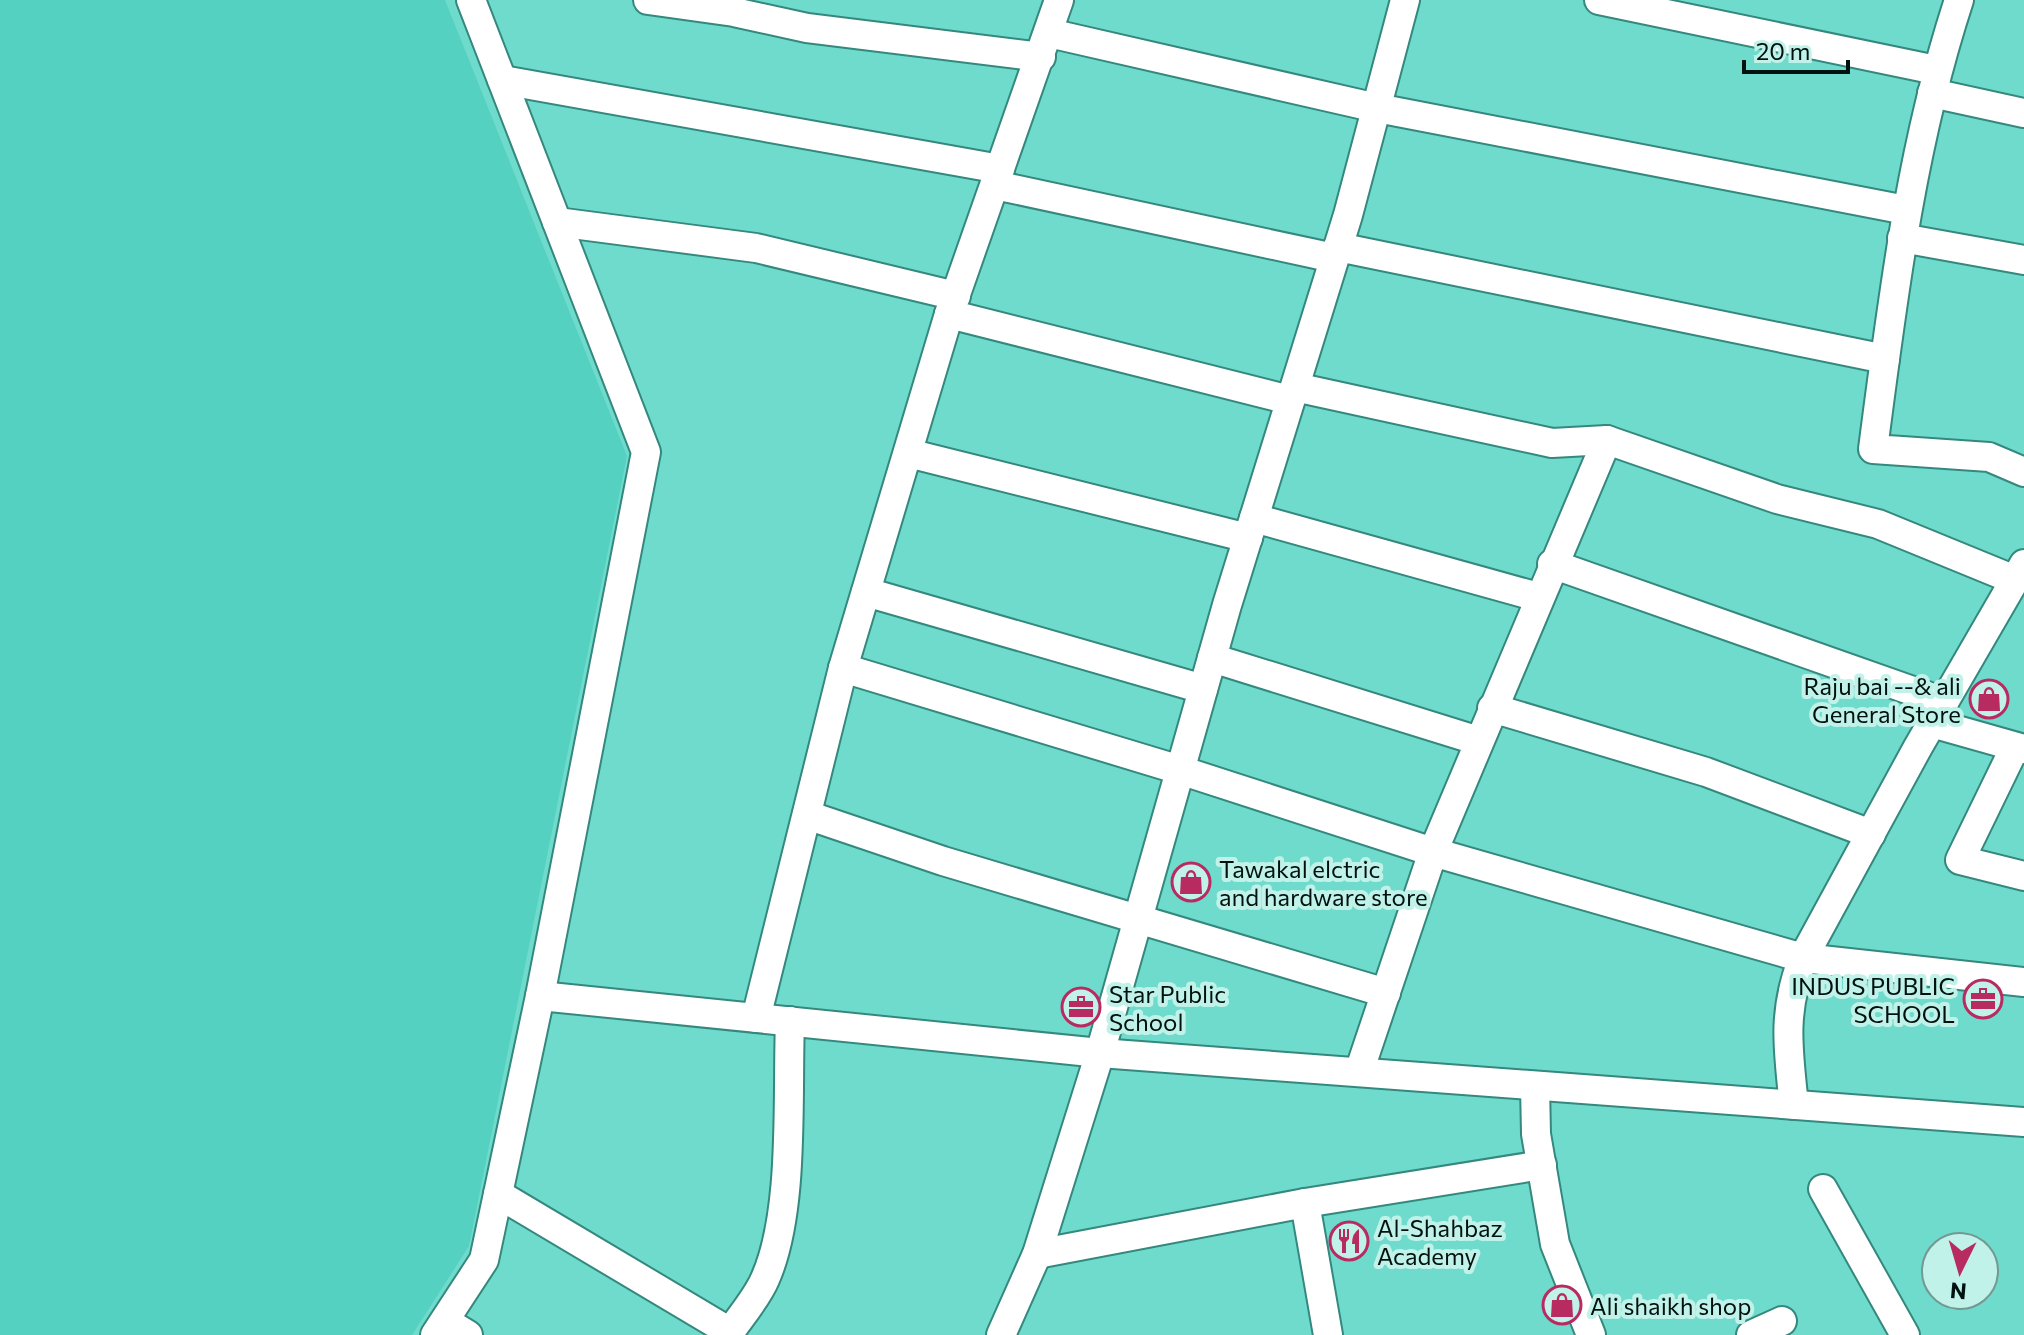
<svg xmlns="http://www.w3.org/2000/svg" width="2024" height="1335" font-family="Commissioner,sans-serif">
<rect width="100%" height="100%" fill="#6fdbcc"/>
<!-- built -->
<path fill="#54d1c0" d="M0 0H445L627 456 469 1246 412 1335H0Z"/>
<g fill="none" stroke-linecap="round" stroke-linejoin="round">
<!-- street casing -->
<g stroke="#34887d" stroke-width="32">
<g id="street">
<path d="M648 0 734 12 807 28 1041 57"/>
<path d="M1599 0 1936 70"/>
<path d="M1959 0C1911 146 1893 297 1873 449L1989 457 2024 472"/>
<path d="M1049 33 1377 108 1906 210"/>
<path d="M502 80 1000 169"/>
<path d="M1932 93 2024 113"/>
<path d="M995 185 1334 258"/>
<path d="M557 222 756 248 956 296"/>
<path d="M1902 238 2024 260"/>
<path d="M1338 247 1885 359"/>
<path d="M949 314 1290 400"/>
<path d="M1295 387 1552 443 1607 440 1777 499 1878 524 2015 580"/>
<path d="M908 453 1248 538"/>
<path d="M1254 518 1538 597"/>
<path d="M1552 564 1944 702"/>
<path d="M866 592 1203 689"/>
<path d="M1212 658 1479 741"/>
<path d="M843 668 1180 770 1433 852 1803 958 2024 982"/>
<path d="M1492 708 1706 772 1871 834"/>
<path d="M1932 723 2024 749"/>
<path d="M2015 747 1960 860 2024 876"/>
<path d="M807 815 943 861 1386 993"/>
<path d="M540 996 1100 1053 2024 1122"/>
<path d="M756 1018 843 668 949 314 1059 0"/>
<path d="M1359 1072 1433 852 1607 440"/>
<path d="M1535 1086 1536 1134 1555 1244 1591 1335"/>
<path d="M1794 1105C1788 1049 1782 1012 1803 958L1918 747 2024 564"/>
<path d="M1823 1189 1905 1335"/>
<path d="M498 1194 730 1332"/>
<path d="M1305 1203 1328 1335"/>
<path d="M1037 1254 1305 1203 1542 1165"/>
<path d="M445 1321 468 1335"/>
<path d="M435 1335 484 1260 540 996 646 452 471 0"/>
<path d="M728 1335C740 1317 757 1298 765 1279 795 1212 787 1096 790 1021"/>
<path d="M1001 1335 1037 1254 1100 1053 1227 605 1348 215 1405 0"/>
<path d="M1751 1335 1782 1321"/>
</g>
</g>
<!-- street -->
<use href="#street" stroke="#fff" stroke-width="28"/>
</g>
<!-- icons -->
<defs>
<g id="shop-ring" transform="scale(2)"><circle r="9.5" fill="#c1f2e9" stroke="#b82b60" stroke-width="1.5"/><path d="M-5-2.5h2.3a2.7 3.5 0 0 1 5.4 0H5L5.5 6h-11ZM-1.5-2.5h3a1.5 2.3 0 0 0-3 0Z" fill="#b82b60"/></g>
<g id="office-ring" transform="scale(2)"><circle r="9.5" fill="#c1f2e9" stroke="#b82b60" stroke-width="1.5"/><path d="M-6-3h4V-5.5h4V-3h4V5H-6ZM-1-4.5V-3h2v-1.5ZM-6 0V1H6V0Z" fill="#b82b60"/></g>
<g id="restaurant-ring" transform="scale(2)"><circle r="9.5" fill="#c1f2e9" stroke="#b82b60" stroke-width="1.5"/><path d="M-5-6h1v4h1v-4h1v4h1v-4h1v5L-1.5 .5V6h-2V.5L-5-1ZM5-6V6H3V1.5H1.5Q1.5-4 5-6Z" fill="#b82b60"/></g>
</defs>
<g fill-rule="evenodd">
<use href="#shop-ring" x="1989" y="699"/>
<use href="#shop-ring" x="1191" y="882"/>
<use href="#office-ring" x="1983" y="999"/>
<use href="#office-ring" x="1081" y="1007"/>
<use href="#restaurant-ring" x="1349" y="1241"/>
<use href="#shop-ring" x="1562" y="1305"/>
</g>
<g text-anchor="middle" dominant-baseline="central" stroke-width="8" stroke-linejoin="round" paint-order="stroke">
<!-- poi labels -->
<g font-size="24" fill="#001210" stroke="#c1f2e9" text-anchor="start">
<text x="1961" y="685" text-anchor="end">Raju bai --&amp; ali<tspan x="1961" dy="28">General Store</tspan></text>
<text x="1219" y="868">Tawakal elctric<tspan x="1219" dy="28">and hardware store</tspan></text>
<text x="1955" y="985" text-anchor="end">INDUS PUBLIC<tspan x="1955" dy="28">SCHOOL</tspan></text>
<text x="1109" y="993">Star Public<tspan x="1109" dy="28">School</tspan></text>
<text x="1377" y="1227">Al-Shahbaz<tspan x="1377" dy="28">Academy</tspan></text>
<text x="1590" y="1305">Ali shaikh shop</text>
</g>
</g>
<!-- north arrow -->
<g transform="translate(1960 1271) rotate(185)"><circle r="38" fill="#c1f2e9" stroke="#749892" stroke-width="2"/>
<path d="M0-6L14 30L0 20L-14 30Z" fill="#b82b60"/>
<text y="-12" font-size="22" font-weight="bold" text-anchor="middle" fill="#001210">N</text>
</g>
<!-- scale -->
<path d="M1744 60v12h104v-12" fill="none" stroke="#001210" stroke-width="4"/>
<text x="1756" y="60" font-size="24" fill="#001210" stroke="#c1f2e9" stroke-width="6" paint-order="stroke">20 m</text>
</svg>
